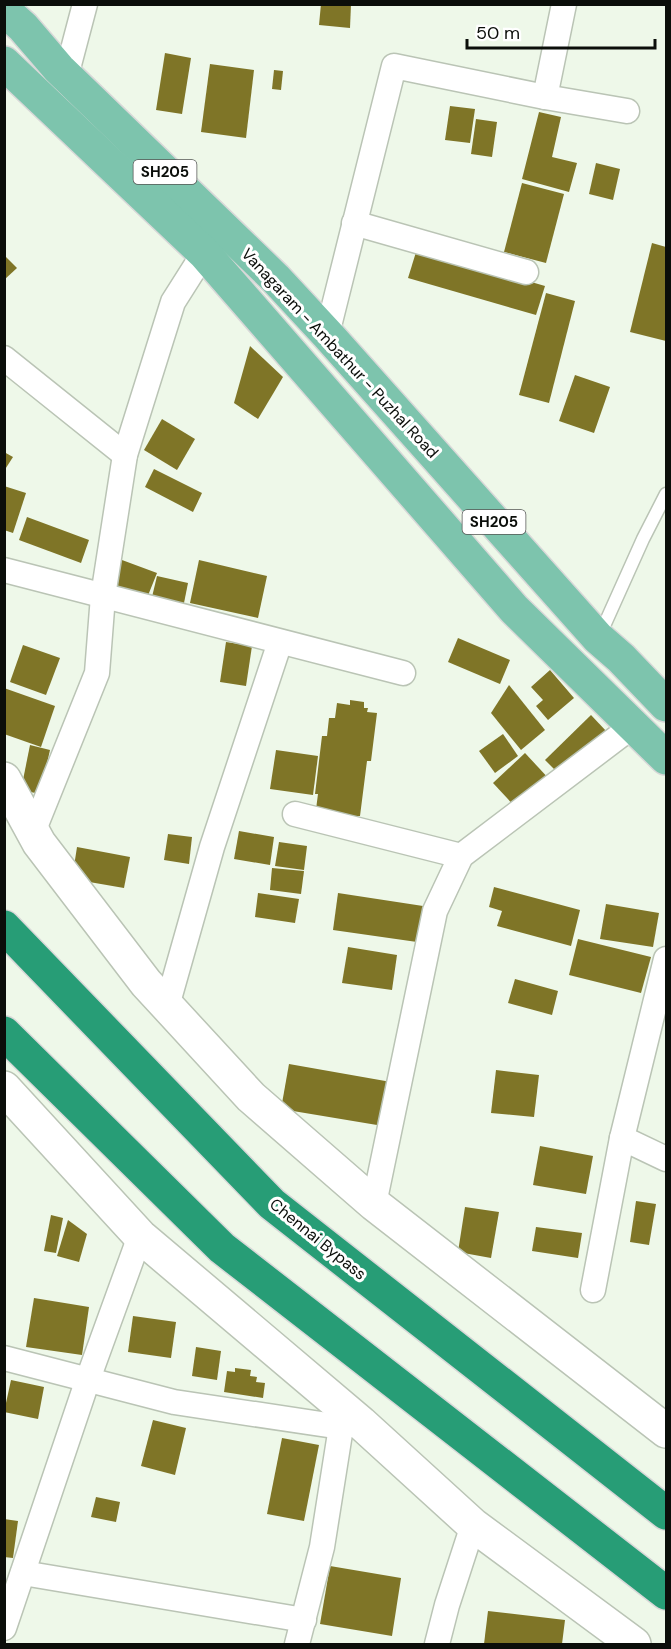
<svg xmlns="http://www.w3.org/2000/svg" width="671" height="1649" font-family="'DM Sans',sans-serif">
<rect width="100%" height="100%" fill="#eef8e9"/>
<!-- building -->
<g fill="#7f7527">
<path d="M321 4H351L350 28 319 25Z"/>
<path d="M165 53 191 58 182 114 156 110Z"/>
<path d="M210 64 254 70 246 138 201 132Z"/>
<path d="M274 70 283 71 281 90 272 89Z"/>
<path d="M450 106 475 109 470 143 445 140Z"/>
<path d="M539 112 561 117 552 157 577 163 569 192 522 179Z"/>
<path d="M476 119 497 122 492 157 471 154Z"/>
<path d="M596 163 620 169 613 200 589 194Z"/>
<path d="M522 183 564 194 546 263 504 252Z"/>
<path d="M652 243 666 247V341L630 332Z"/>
<path d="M417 249 545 286 536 315 408 278Z"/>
<path d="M4 255 17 268 4 280Z"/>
<path d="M546 293 575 301 549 403 519 395Z"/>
<path d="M250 346 283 377 258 419 234 403Z"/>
<path d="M575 375 610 387 594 433 559 421Z"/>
<path d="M162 419 195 439 177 470 144 450Z"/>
<path d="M4 452 13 457 4 471Z"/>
<path d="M154 469 202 493 193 512 145 487Z"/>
<path d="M4 486 26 493 13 533 4 530Z"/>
<path d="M27 517 89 540 81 563 19 540Z"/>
<path d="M122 560 157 573 147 598 113 585Z"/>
<path d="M199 560 267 576 258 618 190 603Z"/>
<path d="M157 576 188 583 184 603 152 597Z"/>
<path d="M458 638 510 660 500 684 448 662Z"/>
<path d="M226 642 252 646 246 686 220 682Z"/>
<path d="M23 645 60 658 46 695 10 682Z"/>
<path d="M550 670 574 698 548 720 536 706 543 700 531 687Z"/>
<path d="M509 685 545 730 521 750 491 713Z"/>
<path d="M4 688 55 706 41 747 4 734Z"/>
<path d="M350 700 364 702V708H368L367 712 377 713 371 761H367L360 816H357L356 822 315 817 318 794H315L322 736H327L329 718H335L337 703 350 705Z"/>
<path d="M591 715 607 732 561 776 545 760Z"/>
<path d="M503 734 518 756 495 773 479 751Z"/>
<path d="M30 745 50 750 40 794 21 790Z"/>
<path d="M276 750 318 756 313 795 270 789Z"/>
<path d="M525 753 551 781 519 811 493 783Z"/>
<path d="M239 831 274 837 270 865 234 859Z"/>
<path d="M168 834 192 837 189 864 164 860Z"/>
<path d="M279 842 307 846 304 870 275 866Z"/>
<path d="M77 847 130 857 124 888 72 879Z"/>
<path d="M272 868 304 871 301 894 270 890Z"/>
<path d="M494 887 580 910 571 946 497 926 502 911 489 907Z"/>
<path d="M258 893 299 899 295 923 255 917Z"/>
<path d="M338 893 423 906 417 942 333 930Z"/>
<path d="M606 904 659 913 653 947 600 939Z"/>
<path d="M578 939 651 957 641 993 569 975Z"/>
<path d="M348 947 397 955 392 990 342 983Z"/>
<path d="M515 979 558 991 552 1015 508 1003Z"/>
<path d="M289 1064 391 1082 383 1126 281 1109Z"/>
<path d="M496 1070 539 1075 534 1117 491 1113Z"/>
<path d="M540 1146 593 1156 586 1194 533 1185Z"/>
<path d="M636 1201 656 1204 649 1245 630 1242Z"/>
<path d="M465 1207 499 1212 491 1258 458 1252Z"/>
<path d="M51 1215 63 1218 56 1253 44 1251Z"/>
<path d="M68 1220 87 1234 79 1262 57 1256Z"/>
<path d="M536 1227 582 1233 578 1258 532 1251Z"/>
<path d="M34 1298 89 1307 82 1355 26 1347Z"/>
<path d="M133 1316 176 1322 171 1358 128 1352Z"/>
<path d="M196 1347 221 1351 217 1380 192 1376Z"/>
<path d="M235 1368 251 1370 250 1376 257 1377 256 1382 265 1383 263 1398 224 1392 227 1371 235 1372Z"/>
<path d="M11 1380 44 1387 38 1419 4 1412Z"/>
<path d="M153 1420 186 1428 175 1475 141 1466Z"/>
<path d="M282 1438 319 1445 304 1521 267 1514Z"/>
<path d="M96 1497 120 1502 116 1522 91 1517Z"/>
<path d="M4 1519 18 1521 13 1558 4 1557Z"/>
<path d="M330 1566 401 1578 392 1636 320 1624Z"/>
<path d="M488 1611 565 1620 562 1644H484Z"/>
</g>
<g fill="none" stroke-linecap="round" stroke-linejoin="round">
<!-- lane casing -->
<g stroke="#bac4b5" stroke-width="15">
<path id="lane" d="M599 637 643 539 666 494"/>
</g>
<!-- street casing -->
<g stroke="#bac4b5" stroke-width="27">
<g id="street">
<path d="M66 76 85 4"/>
<path d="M545 97 564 4"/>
<path d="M354 223 526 272"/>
<path d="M327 334 394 66 545 97 627 111"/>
<path d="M4 358 125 455"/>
<path d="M4 570 403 673"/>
<path d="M295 814 461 856"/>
<path d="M33 832 97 673 103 596 125 455 173 302 204 253"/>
<path d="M167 1006 212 847 280 642"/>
<path d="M622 1138 666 1159"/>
<path d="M374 1204 435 911 461 856 634 725"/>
<path d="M593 1290 622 1138 666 959"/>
<path d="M4 1358 174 1402 341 1427 361 1423"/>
<path d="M23 1573 304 1620"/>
<path d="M4 1628 88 1379 140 1236"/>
<path d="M297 1644 322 1547 341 1427"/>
<path d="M437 1644 447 1605 473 1525"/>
</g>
</g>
<!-- secondary casing -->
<g stroke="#bac4b5" stroke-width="36">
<g id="secondary">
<path d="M4 779 39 843 146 983 251 1097 374 1204 666 1431"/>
<path d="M4 1088 140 1236 361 1423 473 1525 634 1644"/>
</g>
</g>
<!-- primary casing -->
<g stroke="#d8d8d8" stroke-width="36">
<g id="primary">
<path d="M4 10 23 27 59 69 275 278 327 334 598 638 621 658 666 705"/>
<path d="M4 63 204 253 514 609 666 758"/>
</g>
</g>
<!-- highway casing -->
<g stroke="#d8d8d8" stroke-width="36">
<g id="highway">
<path d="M4 927 272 1204 666 1513"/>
<path d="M4 1033 222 1248 666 1593"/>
</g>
</g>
<!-- lane -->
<use href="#lane" stroke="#fff" stroke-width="12"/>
<!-- street -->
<use href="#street" stroke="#fff" stroke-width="24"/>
<!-- secondary -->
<use href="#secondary" stroke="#fff" stroke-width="33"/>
<!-- primary -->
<use href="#primary" stroke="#7dc4ad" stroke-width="33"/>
<!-- highway -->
<use href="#highway" stroke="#279d76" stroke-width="33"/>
</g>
<g text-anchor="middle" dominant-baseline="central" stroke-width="6" stroke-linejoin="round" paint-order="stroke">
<!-- shield labels -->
<g fill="#fff" stroke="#545654" stroke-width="1.5">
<rect x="133.5" y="160" width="63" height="24" rx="4.5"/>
<rect x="462.5" y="510" width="63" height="24" rx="4.5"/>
</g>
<g font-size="15" font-weight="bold" fill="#0b0e0a">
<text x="165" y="172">SH205</text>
<text x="494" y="522">SH205</text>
</g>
<!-- street labels -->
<g font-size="16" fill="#0b0e0a" stroke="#fff">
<text transform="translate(340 353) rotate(47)">Vanagaram - Ambathur - Puzhal Road</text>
<text transform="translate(318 1239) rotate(39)">Chennai Bypass</text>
</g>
</g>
<!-- border -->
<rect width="671" height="1649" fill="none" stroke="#0b0e0a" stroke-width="12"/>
<!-- scale -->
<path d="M467 39v9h188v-9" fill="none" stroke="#0b0e0a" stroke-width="3"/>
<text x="476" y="39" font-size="18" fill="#0b0e0a" stroke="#ffffff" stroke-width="4.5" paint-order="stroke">50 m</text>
</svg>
